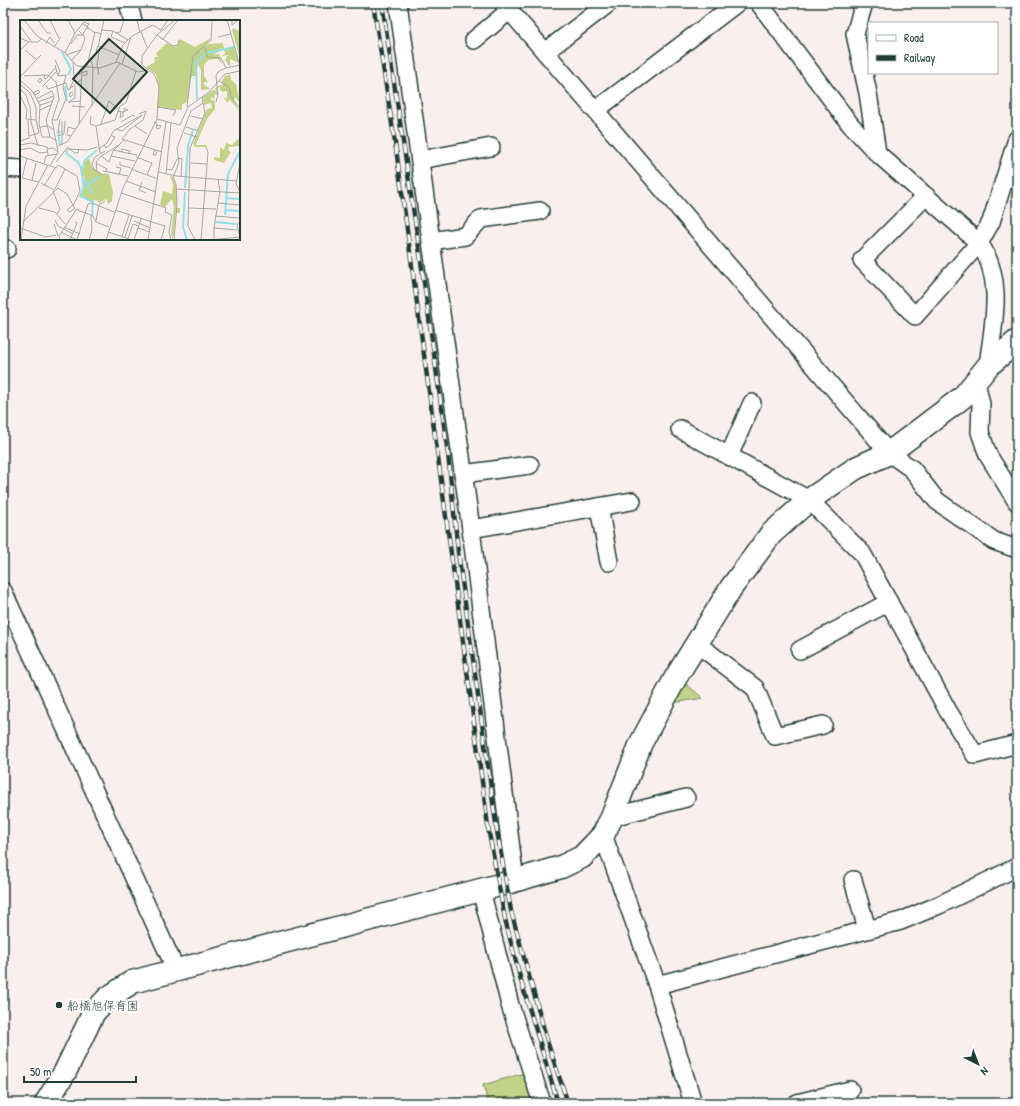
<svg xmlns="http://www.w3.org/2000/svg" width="1020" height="1106" font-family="'Patrick Hand','Klee One',sans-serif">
<rect width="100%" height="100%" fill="#fbefee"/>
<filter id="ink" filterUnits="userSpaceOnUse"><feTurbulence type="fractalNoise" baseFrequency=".025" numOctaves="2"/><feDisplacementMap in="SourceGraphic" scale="8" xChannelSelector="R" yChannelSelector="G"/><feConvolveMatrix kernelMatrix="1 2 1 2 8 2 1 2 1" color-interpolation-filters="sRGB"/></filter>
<g filter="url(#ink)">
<!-- green -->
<g fill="#c2d287" stroke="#70885e">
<path d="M683 682 703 698 673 703Z"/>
<path d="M528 1072 540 1103H488L483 1085Z"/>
</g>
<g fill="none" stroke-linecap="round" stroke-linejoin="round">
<!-- minor casing -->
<g stroke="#1f3d34" stroke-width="20">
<g id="minor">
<path d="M128 3 133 21"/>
<path d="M398 3 471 529 515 881"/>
<path d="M503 3 889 453 912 469 937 501 994 541 1017 549"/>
<path d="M759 3 850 124 877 153 979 243C1005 279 993 325 988 366"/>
<path d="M864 3 855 34 868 93 877 153"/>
<path d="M474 40 509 11"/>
<path d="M545 52 609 3"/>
<path d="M596 110 737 3"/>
<path d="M420 160 491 147"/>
<path d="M3 168 21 169"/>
<path d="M926 196 862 260 915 316 979 243 991 222 1017 139"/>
<path d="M431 241 465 236 481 219 540 211"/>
<path d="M3 249H7"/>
<path d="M976 382 981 404 980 432 988 455 1017 502"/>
<path d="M680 429 809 500 862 553 948 711 975 755 1017 744"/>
<path d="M729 456 752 403"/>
<path d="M463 474 530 465"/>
<path d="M599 507 609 562"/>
<path d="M471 529 632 501"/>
<path d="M3 591 176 970"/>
<path d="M696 643 755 688 775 736 823 725"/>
<path d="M800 650 889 602"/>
<path d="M612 817 686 798"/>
<path d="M603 835 657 985 693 1103"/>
<path d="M853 880 867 929"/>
<path d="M481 890 510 1005 542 1103"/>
<path d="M657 985 901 921 939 905 1017 867"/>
<path d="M797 1103 850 1090"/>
</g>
</g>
<!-- tertiary casing -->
<g stroke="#1f3d34" stroke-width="25">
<path id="tertiary" d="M46 1103 65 1072 94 1012 108 998 132 982 507 883 561 867 582 857 603 835 612 817 641 743 676 677 731 588 771 534 809 500 856 468 889 453 963 397 988 366 1017 341"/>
</g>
<!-- minor -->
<use href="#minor" stroke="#fff" stroke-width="17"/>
<!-- tertiary -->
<use href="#tertiary" stroke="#fff" stroke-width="22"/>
<!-- rail casing -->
<g stroke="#1f3d34" stroke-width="4.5">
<g id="rail">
<path d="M373 3 397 156 489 833 505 919 521 981 558 1103"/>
<path d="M382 3 420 254 448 454 458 552 497 831 511 911 548 1044 568 1103"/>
</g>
</g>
<!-- rail -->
<use href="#rail" stroke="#fff" stroke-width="3" stroke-dasharray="9" stroke-linecap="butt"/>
</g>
</g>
<!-- markers -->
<circle fill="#1f3d34" stroke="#fff" stroke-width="1.5" cx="59" cy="1005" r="4"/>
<g text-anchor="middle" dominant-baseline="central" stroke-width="4" stroke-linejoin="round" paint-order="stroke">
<!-- poi labels -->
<g font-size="12" fill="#1f3d34" stroke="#fff" text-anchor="start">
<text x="67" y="1005">船橋旭保育園</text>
</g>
</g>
<!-- overview -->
<g transform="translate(20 20)">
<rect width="220" height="220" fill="#fbefee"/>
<path d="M214 8 220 12V39L212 10ZM191 18 185 27 188 24 203 23 204 29 193 35 199 34 202 44 198 39 188 40 184 45V56L188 62H184V65L191 69 181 70V50L178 44 176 56H172L170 61 168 78 166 83 162 84V90L137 87 139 70 136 54 126 47 135 42 134 37H138L136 33 147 23 156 27 160 19 175 27ZM214 27 219 43 210 39V47L205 40 208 35 201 36 205 34 204 29ZM210 54 211 60 216 64 220 83 215 77 214 81 220 92 210 80 207 83 204 78H207V71L203 72 201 70 200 72V67L197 68 198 75 195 74 194 79 191 77V80L195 81V89L187 99 176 124 177 126V125H186L187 127H175L173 124 187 89 192 88 191 83 184 85 183 77 193 70 196 71 195 68 198 66 203 65 201 62 205 56ZM220 117V126L209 127 208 130 211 132 204 143 194 140V137L200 138V127L204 130 206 123 212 125ZM69 138 72 147 83 155 84 153 89 154 93 172 92 181 88 184 86 179 79 183 77 180 72 181 60 176 65 159 61 151 65 146 63 144ZM150 156 153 157 156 164 157 188H160V193H156L153 220 151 215 154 186 152 179 145 187 140 185 143 171 152 174 153 164Z" fill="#c2d287"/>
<path fill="none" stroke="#90e0ec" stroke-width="2" d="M42 32 51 49 48 55M187 33 214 27M45 66 47 81M177 79 176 43 184 34M38 112 40 125M46 130 47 134 58 142 61 148 64 168 60 176 73 182 72 196M61 151 65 140 77 130M64 159 73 174M68 165 77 158 79 159M165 168 168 126 173 110M165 172 163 207 167 220M207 178 220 179M205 190 220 191M205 195 208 154 220 131M195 202 216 204"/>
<path fill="none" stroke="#a3a8a4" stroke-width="1" d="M4 0 17 16 45 33 57 46 80 48 97 42 118 52 128 50M18 0 27 13H31M30 0 39 18M117 0 120 13M207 0 220 46M212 0V5L218 0M62 3 75 13M0 6 11 21M82 10 93 11 108 20M59 11 63 15 66 8 69 9M93 11 91 17 105 23M121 12 127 27M55 13 64 2 69 4 67 7M96 13 100 12 104 0M137 15 153 26 158 25 159 20M198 17 211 14M0 18 9 22H18L21 19M142 20 158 0M26 23 30 17 34 23M51 24 58 14M78 26 76 31 79 33 77 44 79 55M78 26 99 35M34 27 41 17M78 27 84 0M185 27 187 37 201 38 206 48 199 51 196 56 198 74 196 82M0 30 9 22M5 30 16 39M45 33 55 13 48 0M46 35 61 30M70 37 73 47 72 86M35 40 40 51 38 55M51 41 61 30 65 18 63 15H58M53 42 54 57M96 42 103 25 112 16 133 5 141 10 148 0M102 44 111 17M67 46 75 12 81 14M206 48 220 45M25 54 24 58 26 59 36 47M0 57 21 35M20 58 22 60 20 63 18 61ZM0 60 12 71 20 85 19 104 22 117H30M199 61 209 67 211 77 220 88M0 64 10 73 16 87V100L6 99 7 90 0 75M26 65 28 69 46 63 48 70 62 59M22 67 37 51M50 68 56 55 67 51V55H63M0 69 6 75 10 87 11 102 18 126M53 72 49 74 50 77 54 74M13 73 18 70 20 72 14 76M16 79 32 71 34 77 26 100 30 117 37 121M18 82 34 76M48 82 61 81M49 82 55 78V66M20 85 33 81M52 86 65 87M137 87 156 90 153 96M167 87 173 36 191 20 192 0M20 90 31 85M98 91 102 92 108 90 105 88 104 91M101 92 100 98 103 96V92M119 94 126 91 123 100 110 109 102 119 142 132M71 96 70 104 76 106 95 100 100 86 106 83 116 51M171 96 183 99M40 99 38 112H41M137 99 139 66 134 54 122 45V36L137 15 155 0M32 100H37L46 79 43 67 46 55 38 56 35 45M101 102 113 95 115 97M134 102 137 104 136 108 139 109 141 106 137 105M59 104 62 51 66 47M81 104 89 81 98 89M76 106 80 133M115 106 127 114M20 107 28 106 34 110M166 107 179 111M164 113 177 117M9 116 19 113 16 100M38 116 44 114 45 101M51 116 47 115 48 107 55 109M0 121 9 118 8 100M0 125 11 123 27 127 28 135M42 125V101M84 125 86 128 90 125 95 117 92 116M99 125 81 136 89 142 93 131 104 120M38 126 47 122 100 43M47 127 55 133H58L59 129M27 129 33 128 38 132M47 129 68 130 77 127M78 129 87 123 93 112 96 109H97L122 95 102 111 96 109M0 130 10 128 20 133 27 132M93 130 117 135M135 130 133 135H136L137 131M101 132 102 129 110 131 109 133M0 136 30 146 38 132 32 100 39 79 36 62 28 55 4 56M91 136 115 141M116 137 132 143 127 155M157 138 162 139 161 157M36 142 47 128M100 142V145L111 148M24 143 26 136 37 134M76 143 87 149 86 152M171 143 187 144M220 143 216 164 220 171M31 146 36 148 38 145 57 156 60 171 54 184M96 147 101 148 99 155M111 149 138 159M146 149 152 150 157 139M77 150 76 142 81 136M83 151 108 156M138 152 156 156 217 161M146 154 151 103M83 155 74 149 72 144 75 137 85 131M2 158 7 138M2 158 19 162M12 160 16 143M106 161 136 172M122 162 119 170 126 173M21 163 34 170M24 166 35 148M35 169 45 149M156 169 220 173M33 171 40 189 37 194M101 173 146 188 145 192 152 195 149 212 151 220M198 183 220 185M54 184 47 190 50 192 55 188M19 188 35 192 45 204M169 188 196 189M95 190 132 202M195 196 220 198M35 200 38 206 53 214M76 201 79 185 85 181M114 201 130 208M220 201 217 205 220 218M3 202 38 168 47 174 55 189 73 196 76 202 89 207M132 202 145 206 141 220M34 204 38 216M44 207 60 214M0 208 26 217 36 215M118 208 130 212M194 208 217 210M41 212 57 220M88 212 112 220M102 216 109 195M105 217 112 196M108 218 113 204 119 206M1 220 6 186 28 145M40 220 39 216 56 190M50 220 57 203 55 202M57 220 68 184 72 183 94 192M69 220 72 210 71 196M86 220 103 168 137 99 160 105 168 87 189 72 205 54 220 51M114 220 121 199M128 220 146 102M154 220 157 184 156 164 153 157 159 143 157 128 171 91 183 83M175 220 168 206 170 128 185 93 182 77M181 220 188 132 186 127M190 220 220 217M194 220V208L200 171 198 159"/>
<path fill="#1f3d34" fill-opacity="0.15" stroke="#1f3d34" stroke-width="2" d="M89 19 127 52 90 93 53 59Z"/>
<rect width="220" height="220" fill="none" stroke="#1f3d34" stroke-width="2"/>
</g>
<!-- margin -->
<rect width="1020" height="1106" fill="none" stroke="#fff" stroke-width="16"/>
<rect x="8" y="8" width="1004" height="1090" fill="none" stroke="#1f3d34" stroke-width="1.5" filter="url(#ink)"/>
<!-- legend -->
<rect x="868" y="22" width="130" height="52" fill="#ffffff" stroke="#a5b1ae"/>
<rect x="876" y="35" width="20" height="6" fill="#ffffff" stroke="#a5b1ae"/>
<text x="904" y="42" font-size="12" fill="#1f3d34">Road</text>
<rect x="876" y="55" width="20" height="6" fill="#1f3d34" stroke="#a5b1ae"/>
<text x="904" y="62" font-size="12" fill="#1f3d34">Railway</text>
<!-- north arrow -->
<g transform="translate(978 1064) rotate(138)" stroke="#ffffff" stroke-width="3" paint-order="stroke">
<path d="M0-3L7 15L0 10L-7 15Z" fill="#1f3d34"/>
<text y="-6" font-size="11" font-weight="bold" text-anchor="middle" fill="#1f3d34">N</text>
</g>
<!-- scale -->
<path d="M24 1076v6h112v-6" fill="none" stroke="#1f3d34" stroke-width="2"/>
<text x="30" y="1076" font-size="12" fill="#1f3d34" stroke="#ffffff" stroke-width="3" paint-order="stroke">50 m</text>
</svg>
